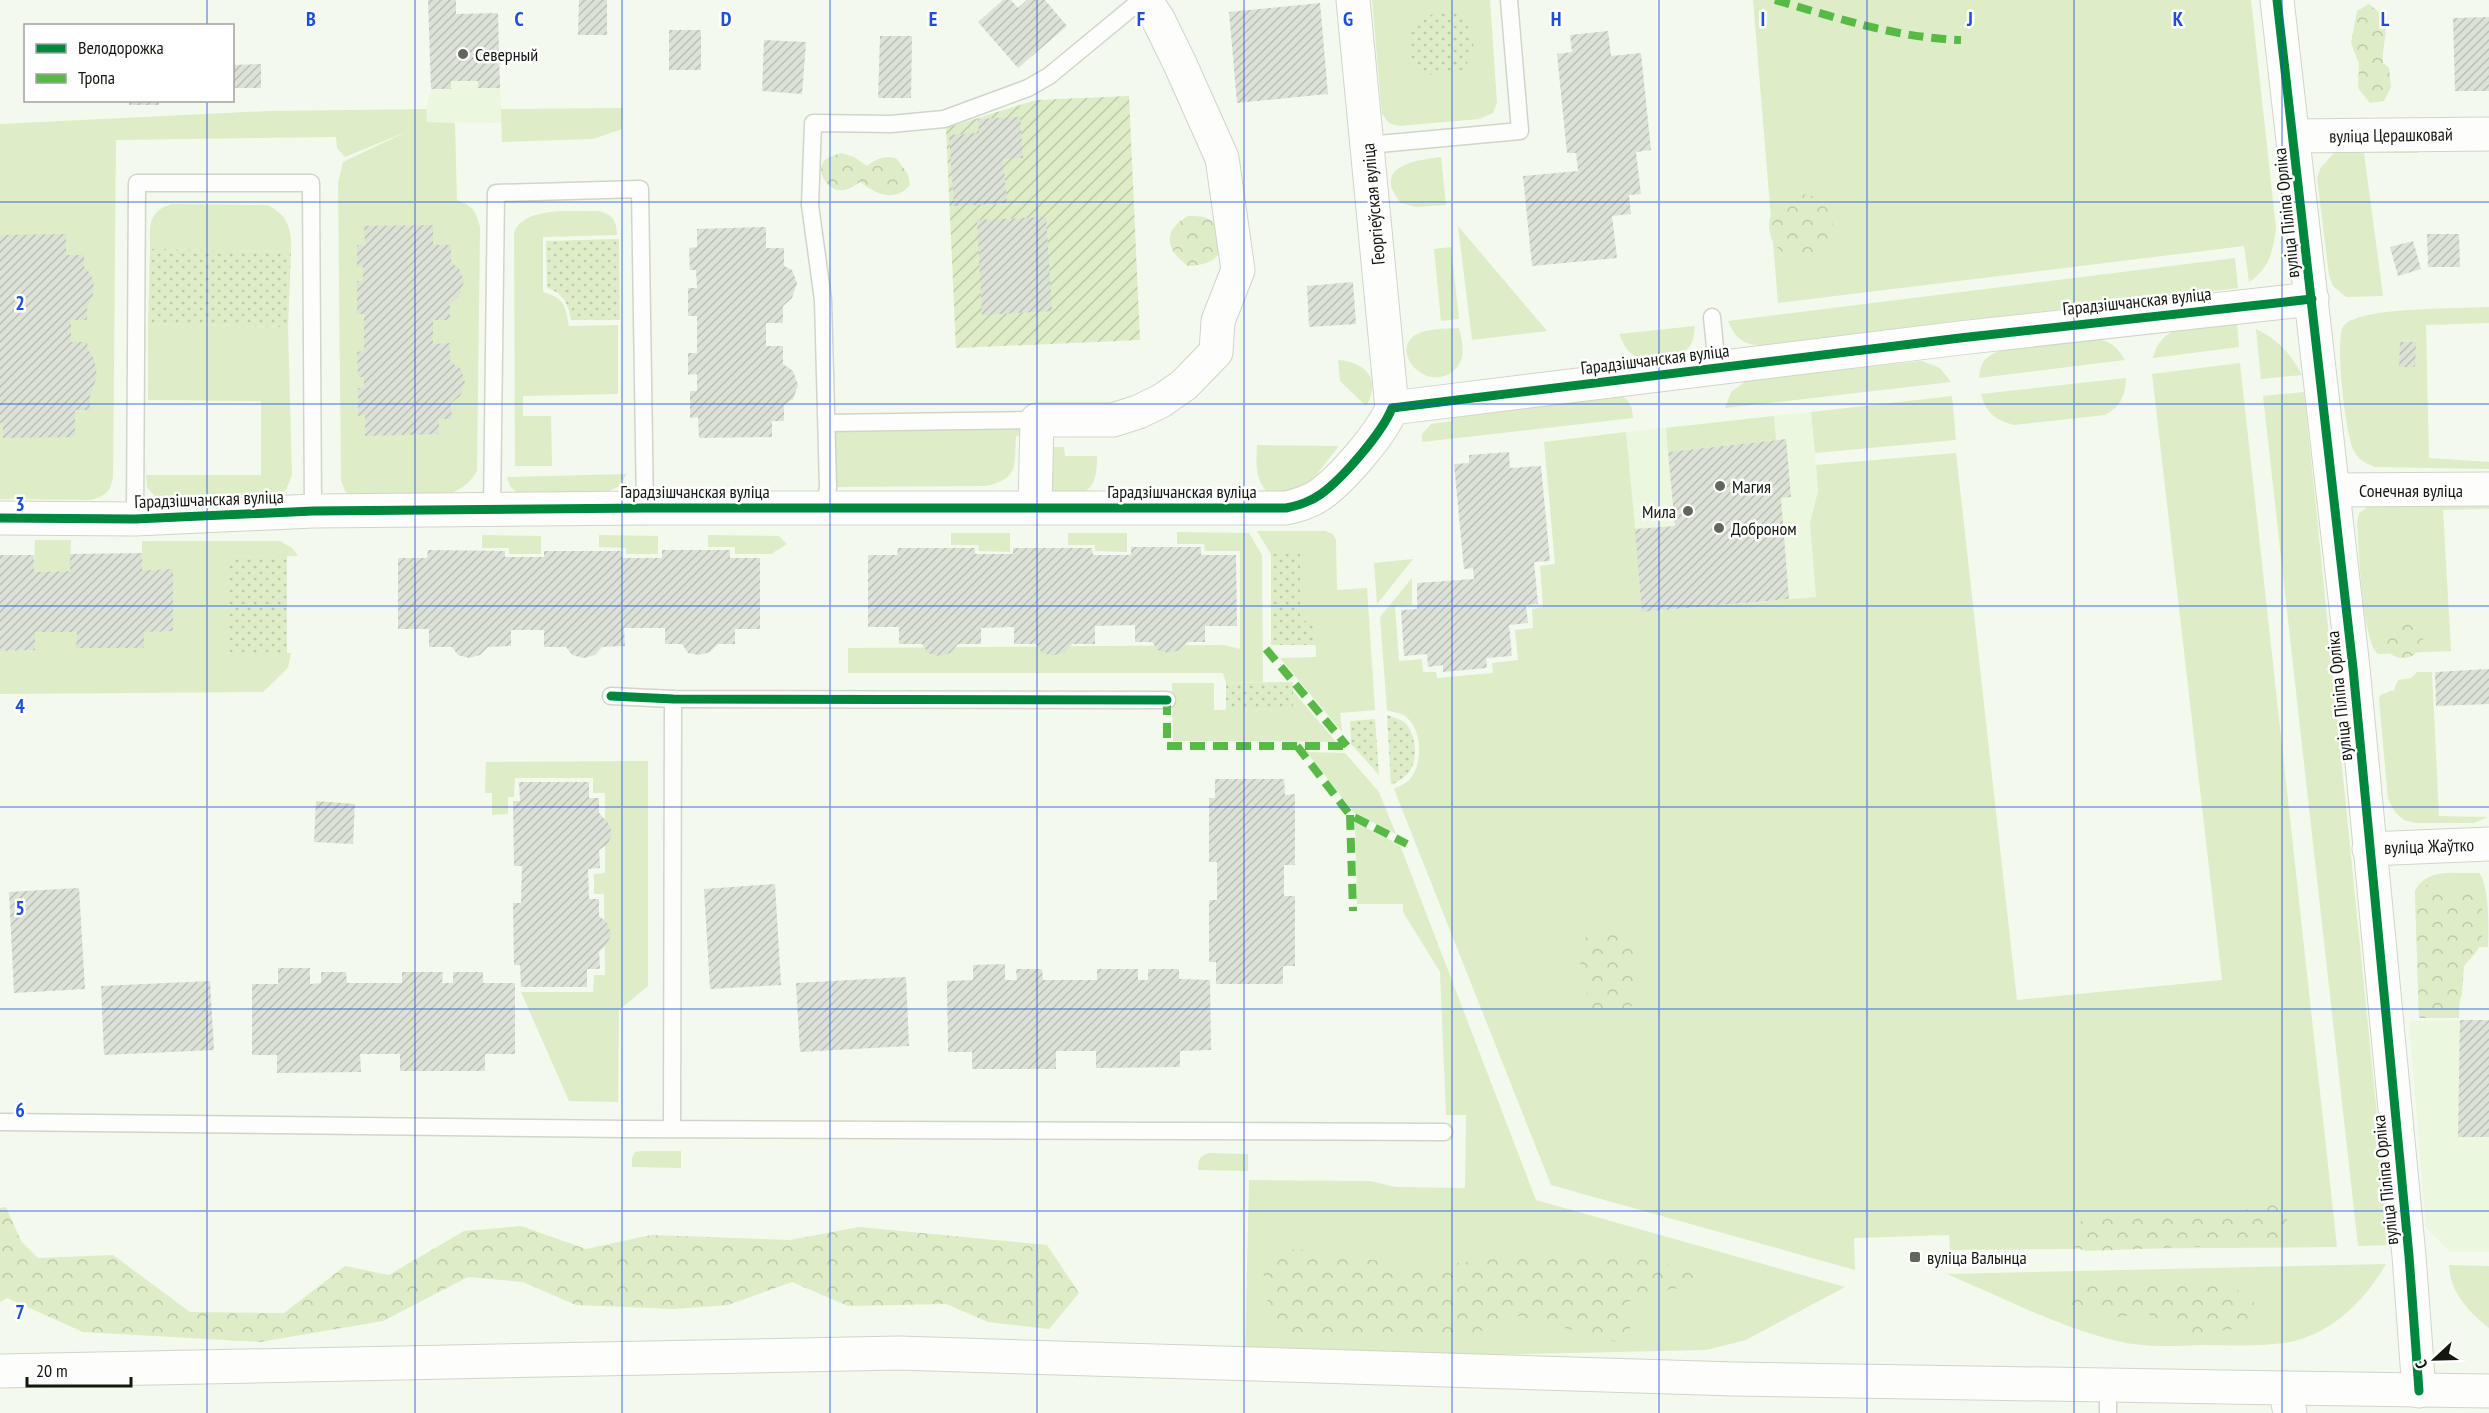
<svg xmlns="http://www.w3.org/2000/svg" width="2489" height="1413" font-family="'PT Sans Narrow',sans-serif">
<defs>
<pattern id="forest-crowns" width="20" height="18" patternUnits="userSpaceOnUse" patternTransform="scale(1.5)"><rect width="20" height="18" fill="#dcedc7"/><path d="M2 6a3 3 0 1 1 6 0M12 15a3 3 0 1 1 6 0" fill="none" stroke="#bccaaa"/></pattern>
<pattern id="park-dots" width="8" height="8" patternUnits="userSpaceOnUse" patternTransform="scale(1.5)"><rect width="8" height="8" fill="#dcedc7"/><path d="M2 2h.1M6 6h.1" fill="none" stroke="#bccaaa" stroke-width="1.8" stroke-linecap="round"/></pattern>
<pattern id="garden-furrows" width="10" height="10" patternUnits="userSpaceOnUse" patternTransform="scale(1.5)"><rect width="10" height="10" fill="#dcedc7"/><path d="M-1 1l2-2M0 10L10 0M9 11l2-2" fill="none" stroke="#bccaaa"/></pattern>
<pattern id="building-hatch" width="6" height="6" patternUnits="userSpaceOnUse" patternTransform="scale(1.5)"><rect width="6" height="6" fill="#dce2d6"/><path d="M-1 1l2-2M0 6l6-6M5 7l2-2" fill="none" stroke="#bcc1b6"/></pattern>
</defs>
<rect width="100%" height="100%" fill="#f3f9ed"/>
<!-- built -->
<g fill="#ebf7de">
<path d="M451 81H478L479 88H500L502 123 427 122 426 109 431 89H450Z"/>
<path d="M1811 412 1818 491 1810 523 1817 597 1642 612 1626 432Z"/>
<path d="M2489 1020V1252H2450L2426 1227 2409 1021Z"/>
</g>
<!-- grass -->
<g fill="#dcedc7">
<path d="M1372 0H1490L1497 103 1493 113 1479 119 1399 126 1389 123 1382 114Z"/>
<path d="M1753 0H2251L2276 228C2273 251 2270 268 2249 282L2244 246 1778 303Z"/>
<path d="M623 108 622 129 593 139 502 142 501 109Z"/>
<path d="M426 109 427 122 455 123 457 200C473 206 476 211 480 227L477 471C470 482 464 488 451 493L353 498 345 491 341 480 338 183 343 162 408 131 345 157 337 148 336 137 116 140 113 477C111 491 106 496 91 500L0 499V124L268 111Z"/>
<path d="M2401 143 2419 153H2364L2383 296 2346 297 2333 286 2329 275 2317 178 2321 167 2337 150Z"/>
<path d="M1441 157 1446 205 1416 207 1401 203C1370 166 1417 160 1441 157Z"/>
<path d="M172 204 267 205C288 215 292 229 291 251L150 249C150 227 147 211 172 204Z"/>
<path d="M597 211C612 213 617 221 617 235L543 237V292C565 299 565 304 569 326L618 325V394L523 396V416H551L552 466H515L514 233C523 206 573 212 597 211Z"/>
<path d="M1458 226 1547 331 1472 340Z"/>
<path d="M1451 247 1459 319 1441 321 1434 249Z"/>
<path d="M2235 258 2238 288 1761 345C1742 345 1735 337 1728 321Z"/>
<path d="M2489 307V323L2426 325 2429 458 2489 462V469L2375 467C2366 463 2359 461 2354 451 2345 433 2336 347 2342 329 2344 325 2348 321 2352 320 2380 307 2455 309 2489 307Z"/>
<path d="M148 324 288 327 292 475 286 490 274 497 155 496 147 488 146 475H261V401L148 400Z"/>
<path d="M2229 324H2237L2239 347 2153 358C2162 321 2198 327 2229 324Z"/>
<path d="M1695 326C1694 332 1694 339 1691 344 1681 363 1647 366 1632 354 1625 349 1623 342 1619 334Z"/>
<path d="M1459 328C1461 337 1465 351 1461 360 1459 366 1454 371 1449 374 1422 389 1392 351 1414 336 1425 328 1446 329 1459 328Z"/>
<path d="M2256 329C2277 339 2291 354 2302 375L2261 379Z"/>
<path d="M2095 338C2111 342 2117 346 2125 360L1979 378C1980 370 1981 362 1988 357 2007 341 2068 341 2095 338Z"/>
<path d="M1338 360C1366 362 1382 380 1366 406L1340 381Z"/>
<path d="M1922 361 1940 368 1951 382 1725 408 1731 392 1749 379Z"/>
<path d="M2240 363 2337 1247 1950 1250 1949 1235 1854 1238 1855 1270 1551 1185 1394 789C1397 787 1403 785 1407 782 1423 768 1424 730 1405 716 1401 713 1392 712 1387 710L1380 617 1412 578V605L1395 607 1399 661 1422 659 1423 672H1436L1437 678 1493 673 1492 663 1518 660 1515 630 1533 628 1532 609 1543 607 1540 566 1555 564 1544 442 1626 432 1643 612 1816 597 1810 523 1818 491 1816 465 1956 453 2017 1000 2222 980 2152 374Z"/>
<path d="M2126 378C2126 395 2120 407 2105 415L2014 425C1995 420 1986 413 1981 394Z"/>
<path d="M2304 392 2316 507 2390 1245 2358 1246 2263 396Z"/>
<path d="M1616 393C1629 399 1632 404 1633 418L1422 442V434L1431 424 1452 421V413Z"/>
<path d="M1952 396 1956 440 1815 453 1811 412Z"/>
<path d="M1774 416 1776 440 1668 452 1666 428Z"/>
<path d="M1026 420V435L1016 436C1014 465 1020 478 986 486L828 487 827 423Z"/>
<path d="M1257 445 1339 446 1309 484 1300 491 1270 495C1255 481 1256 465 1257 445Z"/>
<path d="M1045 447H1064L1065 456H1097C1097 477 1095 494 1070 495 1062 496 1059 495 1052 491Z"/>
<path d="M627 474 618 487 602 494 517 493 510 486 507 477Z"/>
<path d="M2489 495V509L2443 510 2451 651 2378 654C2362 641 2359 548 2357 524L2359 513 2375 502Z"/>
<path d="M1257 531H1325L1333 534 1336 540 1337 590 1367 588 1375 710 1340 713 1342 732 1280 658 1316 657 1315 621H1300V555L1271 554Z"/>
<path d="M1177 532 1249 533 1262 555 1263 682 1226 683 1223 673H848V648L1224 645 1240 649V551H1205L1204 544H1177Z"/>
<path d="M951 533H1010V552L979 551 978 545H951Z"/>
<path d="M1068 533H1127V552L1095 551V545H1068Z"/>
<path d="M482 535 541 536V554H509V548H482Z"/>
<path d="M599 535 658 536V554H626V548L599 547Z"/>
<path d="M708 535 779 536 787 544 771 554H735V547H708Z"/>
<path d="M35 540H71L70 571 34 572Z"/>
<path d="M142 541H280L292 548 298 556 229 557 231 653H291L288 668 263 692 0 694V651L34 650 35 632H77V648L144 647V632L172 569 142 570Z"/>
<path d="M1413 559 1377 604 1374 563Z"/>
<path d="M2417 672H2432L2439 816 2488 817 2474 823H2415L2404 820 2395 812 2388 799 2379 700 2380 695 2394 690 2398 680 2411 678Z"/>
<path d="M1172 683H1214V710L1293 709V691L1336 742 1173 741Z"/>
<path d="M1307 752 1345 753 1379 792 1396 834 1354 813Z"/>
<path d="M648 761V986L619 1010 618 1102 569 1101 521 992H593L594 975H605L604 894H594V874L605 873V793H593V778H515L514 797H508V814L492 815V793H485L486 762Z"/>
<path d="M1355 822 1400 845 1536 1200 1845 1287 1746 1340 1706 1350 1245 1360 1249 1180 1371 1181 1395 1187 1465 1188 1466 1115H1446L1440 972 1403 912V904H1357Z"/>
<path d="M2479 873C2489 884 2489 928 2488 947L2461 948 2459 1018H2419L2415 891C2427 867 2456 874 2479 873Z"/>
<path d="M642 1151H681V1168L632 1167V1158L635 1152Z"/>
<path d="M1209 1153 1248 1154V1171L1198 1170C1198 1160 1199 1156 1209 1153Z"/>
<path d="M2386 1264C2365 1300 2333 1333 2290 1342 2262 1347 2232 1345 2203 1345 2173 1346 2142 1348 2113 1340 2057 1326 2001 1297 1947 1274Z"/>
<path d="M2449 1265 2489 1266V1328C2469 1312 2450 1293 2449 1265Z"/>
</g>
<!-- forest -->
<g fill="url(#forest-crowns)">
<path d="M2369 4C2396 24 2382 34 2383 63L2389 68 2391 87 2384 101 2370 103 2358 88 2359 64 2351 43 2357 11Z"/>
<path d="M841 153 854 157 867 166C877 158 884 156 896 158L908 174 910 185C895 203 876 194 860 182 853 187 847 191 839 190 827 189 816 172 824 161 828 157 835 155 841 153Z"/>
<circle cx="1801" cy="226" r="32"/>
<path d="M1188 216C1195 216 1205 216 1211 220 1217 225 1218 230 1220 237 1225 260 1207 265 1188 266 1165 249 1162 231 1188 216Z"/>
<circle cx="2403" cy="638" r="20"/>
<path d="M2431 883 2446 893 2468 891 2476 896 2482 907V938L2477 951 2464 966 2462 994 2456 1013 2447 1018H2419L2415 891Z"/>
<path d="M1610 925 1635 949 1637 1001 1618 1018 1591 1008 1580 967 1585 938Z"/>
<path d="M2264 1201 2287 1211V1235L2267 1244 2086 1251 2068 1245 2071 1226 2095 1215 2242 1212Z"/>
<path d="M6 1207 21 1241 38 1258 113 1255 190 1312 284 1313 345 1266 389 1275 464 1231 521 1226 586 1249 651 1235 790 1240 859 1227 1047 1245 1079 1293 1049 1329 988 1322 946 1304 848 1306 792 1282 728 1305 675 1309 576 1305 523 1282 468 1277 383 1321 260 1342 83 1332 7 1298 0 1302V1208Z"/>
<path d="M1275 1249 1322 1251 1418 1268 1538 1253 1651 1260 1699 1272 1705 1285 1665 1290 1627 1302 1635 1322 1617 1342 1519 1316 1464 1338 1387 1336 1330 1341 1267 1326C1269 1300 1267 1281 1258 1258Z"/>
<path d="M2229 1284 2254 1302 2250 1327 2194 1334 2147 1314 2107 1318 2067 1303 2076 1286Z"/>
</g>
<!-- park -->
<g fill="url(#park-dots)">
<path d="M1436 13H1455C1477 31 1480 51 1460 72L1423 75C1408 55 1404 43 1417 20Z"/>
<path d="M619 239 620 320H571C568 304 564 293 547 288L546 241Z"/>
<path d="M150 249 291 251 288 327 148 324Z"/>
<path d="M1271 554H1300V621H1315L1316 645H1271Z"/>
<path d="M287 556V653H230L229 557Z"/>
<path d="M1293 682V709L1226 710V683Z"/>
<path d="M1387 715C1392 717 1400 719 1404 722 1415 732 1418 754 1412 767 1408 776 1399 781 1391 785Z"/>
<path d="M1375 719 1379 775 1351 744 1350 721Z"/>
</g>
<!-- garden -->
<path fill="url(#garden-furrows)" d="M1129 96 1140 340 956 348 946 128 1036 100Z"/>
<!-- building -->
<g fill="url(#building-hatch)">
<path d="M428 0H456V14L498 13 500 88H478V81H451V89H431Z"/>
<path d="M579 0H607V35H578Z"/>
<path d="M1003 0H1011L1018 8 1027 0H1045L1067 26 1018 68 978 22Z"/>
<path d="M1320 3 1328 94 1237 103 1229 12Z"/>
<path d="M2489 17V91H2455L2453 18Z"/>
<rect x="669" y="30" width="32" height="40"/>
<path d="M1608 31 1611 56 1641 53 1651 150 1636 152 1641 194 1629 195 1631 214 1612 216 1617 258 1532 266 1523 176 1578 171 1576 153H1567L1557 54 1572 52 1570 35Z"/>
<path d="M880 36H912L911 98H878Z"/>
<path d="M764 40 806 42 802 94 762 91Z"/>
<path d="M261 64V88H232V65Z"/>
<rect x="129" y="100" width="30" height="5"/>
<path d="M1020 117 1023 158 1003 159 1007 203 954 206 949 135 979 133 978 119Z"/>
<path d="M1046 217 1052 311 982 315 977 220Z"/>
<path d="M433 225V245H451V263L459 268 464 281 459 296 450 304V320H433V344L450 343V362L461 369 465 383 460 396 451 403 452 419H439V434L365 436V415L358 416V388H364V377H358L357 352 364 351V314H357V281L363 282V267H357V245H365L364 226Z"/>
<path d="M766 227V248H784V266L792 270 797 283 792 298 783 306V323H766V346H783V364L793 371 798 385 793 399 784 405V421H772V437L699 438 698 417 690 418V391H697V374L688 375V353H697V316H688V288H697L696 270H690L689 248 697 247V229Z"/>
<path d="M66 234V255H84V267L91 274 94 286 92 298 87 307V320H71V342H87L88 350 94 359 97 376 90 396V410H75V437L3 438V423H0V235Z"/>
<path d="M2427 234H2459L2460 267H2428Z"/>
<path d="M2413 241 2421 269 2398 276 2390 247Z"/>
<path d="M1353 282 1356 324 1309 327 1307 286Z"/>
<path d="M2400 342H2416L2415 367H2399Z"/>
<path d="M1786 439 1791 497 1781 498 1789 599 1642 612 1635 529 1675 526 1668 452Z"/>
<path d="M1509 452 1510 468 1541 466 1550 561 1534 562 1538 604 1526 605 1528 623 1509 625 1512 656 1486 658 1487 668 1443 672V665L1428 667 1427 654 1404 656 1401 610 1417 609V583L1474 579 1473 568 1464 569 1454 464 1469 463V455Z"/>
<path d="M1131 547H1201V555H1236L1237 626H1205V642H1188L1180 650 1169 653 1158 650 1152 642H1135V625L1095 626V644H1072L1065 653 1053 655 1042 653 1036 644H1014V627L981 628V644H958L950 653 939 656 928 653 922 644H899V627H868V555H897L898 548H975V554H1013V548H1092L1093 555H1131Z"/>
<path d="M428 550 505 551V557H544V551H621L622 558H662V550H730V558H760V629H735V644H718L710 652 699 655 688 653 682 644H665V628H624L625 646 602 647 595 655 584 658 572 655 566 647H544V630H511V646L488 647 480 655 469 658 458 655 452 647H429V629H398V558H427Z"/>
<path d="M142 553V570L173 569V631L144 632V648H76L77 632H35V650L0 651V555H34V572L70 571V554Z"/>
<path d="M2489 669V704L2436 706 2435 672Z"/>
<path d="M1215 779H1284L1285 795 1295 794V865H1284V896H1295V966H1283V984H1216V962H1209V900H1217V862H1209V798H1215Z"/>
<path d="M519 782H589V798H599V813L608 823 612 833 608 844 599 850 600 868 588 869 589 899H599V916L607 923 611 934 607 944 599 952 600 969H587V987H521L520 965H514L513 903H521L522 866H514L513 801H520Z"/>
<path d="M316 801 355 804 353 844 314 842Z"/>
<path d="M775 884 781 985 710 989 704 889Z"/>
<path d="M79 888 85 989 14 993 9 892Z"/>
<path d="M1005 964V980H1017L1016 969H1042L1043 980H1097V969H1138V980H1148V969H1179V979L1210 980 1211 1050 1180 1051V1067L1096 1068V1051H1056V1069H972V1052H948L947 981 973 980V965Z"/>
<path d="M278 968H310V984L321 983V972H346L347 983H402V972H443L442 983H453V972H483V983H515V1054H485V1071H400V1054H360L361 1072 277 1073V1055H252V984H278Z"/>
<path d="M906 977 909 1046 800 1052 796 983Z"/>
<path d="M210 981 214 1050 104 1055 101 986Z"/>
<path d="M2460 1020H2489V1137H2458Z"/>
</g>
<g fill="none" stroke-linecap="round" stroke-linejoin="round">
<!-- service casing -->
<g stroke="#d0d5ca" stroke-width="19">
<g id="service">
<path d="M1368 145 1520 131 1509 0"/>
<path d="M1712 317 1717 368"/>
<path d="M827 423 1037 420"/>
<path d="M825 507 828 487 823 300 810 205 813 123 891 124 944 119 1028 88 1049 76 1141 0"/>
<path d="M492 510 496 193 640 189 645 508"/>
<path d="M135 519 137 183H311L313 511"/>
<path d="M611 696 673 699 1167 700"/>
<path d="M0 1122 626 1129 1444 1132"/>
<path d="M672 1129 673 699"/>
<path d="M2108 1413V1386"/>
</g>
</g>
<!-- minor casing -->
<g stroke="#d0d5ca" stroke-width="35">
<g id="minor">
<path d="M1353 0 1392 408"/>
<path d="M2293 136 2489 134"/>
<path d="M2333 490 2489 489"/>
<path d="M1035 506 1037 420H1113L1138 412 1161 401 1184 385 1216 352 1218 321 1238 270 1222 158 1180 64 1158 19 1145 0"/>
<path d="M0 518 135 519 313 511 645 508H1286C1299 505 1310 502 1321 494 1343 478 1382 433 1392 408L1960 338 2312 299"/>
<path d="M2369 849 2489 844"/>
</g>
</g>
<!-- tertiary casing -->
<g stroke="#d0d5ca" stroke-width="35">
<path id="tertiary" d="M2277 0 2353 668 2409 1256 2419 1391"/>
</g>
<!-- secondary casing -->
<g stroke="#d0d5ca" stroke-width="35">
<path id="secondary" d="M2285 1388 2489 1391"/>
</g>
<!-- primary casing -->
<g stroke="#d0d5ca" stroke-width="35">
<path id="primary" d="M0 1371 899 1353 1734 1379 2285 1388 2290 1413"/>
</g>
<!-- service -->
<use href="#service" stroke="#fdfefc" stroke-width="16"/>
<!-- minor -->
<use href="#minor" stroke="#fdfefc" stroke-width="33"/>
<!-- tertiary -->
<use href="#tertiary" stroke="#fdfefc" stroke-width="33"/>
<!-- secondary -->
<use href="#secondary" stroke="#fdfefc" stroke-width="33"/>
<!-- primary -->
<use href="#primary" stroke="#fdfefc" stroke-width="33"/>
<!-- quiet -->
<g stroke="#58b947" stroke-width="8" stroke-dasharray="15 8" stroke-linecap="butt">
<path d="M1775 0C1837 18 1897 38 1961 40"/>
<path d="M1266 649 1347 746"/>
<path d="M1167 700V746H1347"/>
<path d="M1297 746 1350 815 1407 844"/>
<path d="M1350 815 1353 911"/>
</g>
<!-- cycleway casing -->
<g stroke="#fff" stroke-width="13">
<g id="cycleway">
<path d="M2277 0 2353 668 2409 1256 2419 1391"/>
<path d="M0 518 135 519 313 511 645 508H1286C1299 505 1310 502 1321 494 1343 478 1382 433 1392 408L1960 338 2312 299"/>
<path d="M611 696 673 699 1167 700"/>
</g>
</g>
<!-- cycleway -->
<use href="#cycleway" stroke="#00873e" stroke-width="9"/>
</g>
<!-- grid -->
<path fill="none" stroke="#1d4ed8" stroke-width="1.5" stroke-opacity="0.55" d="M207 0V26M415 0V1413M622 0V1413M830 0V1413M1037 0V1413M1244 0V1413M1452 0V1413M1659 0V1413M1867 0V1413M2074 0V1413M2282 0V1413M207 100V1413M0 202H2489M0 404H2489M0 606H2489M0 807H2489M0 1009H2489M0 1211H2489"/>
<!-- markers -->
<g fill="#61675c" stroke="#fff" stroke-width="2">
<circle cx="463" cy="54" r="6"/>
<circle cx="1720" cy="486" r="6"/>
<circle cx="1688" cy="511" r="6"/>
<circle cx="1719" cy="528" r="6"/>
<rect x="1909" y="1251" width="12" height="12" rx="3"/>
</g>
<g text-anchor="middle" dominant-baseline="central" stroke-width="5" stroke-linejoin="round" paint-order="stroke">
<!-- poi labels -->
<g font-size="18" fill="#13180e" stroke="#fff" text-anchor="start">
<text x="475" y="54">Северный</text>
<text x="1732" y="486">Магия</text>
<text x="1676" y="511" text-anchor="end">Мила</text>
<text x="1731" y="528">Доброном</text>
<text x="1927" y="1257">вуліца Валынца</text>
</g>
<!-- street labels -->
<g font-size="18" fill="#13180e" stroke="#fff">
<text transform="translate(2391 135) rotate(-1)">вуліца Церашковай</text>
<text transform="translate(1373 204) rotate(-95)">Георгіеўская вуліца</text>
<text transform="translate(2286 213) rotate(-96)">вуліца Піліпа Орліка</text>
<text transform="translate(2137 301) rotate(-6)">Гарадзішчанская вуліца</text>
<text transform="translate(1655 359) rotate(-7)">Гарадзішчанская вуліца</text>
<text x="2411" y="490">Сонечная вуліца</text>
<text x="695" y="491">Гарадзішчанская вуліца</text>
<text x="1182" y="491">Гарадзішчанская вуліца</text>
<text transform="translate(209 499) rotate(-2)">Гарадзішчанская вуліца</text>
<text transform="translate(2339 696) rotate(-96)">вуліца Піліпа Орліка</text>
<text transform="translate(2429 846) rotate(-2)">вуліца Жаўтко</text>
<text transform="translate(2385 1180) rotate(-96)">вуліца Піліпа Орліка</text>
</g>
</g>
<g font-size="20" text-anchor="middle" font-weight="bold" fill="#1d4ed8" stroke="#fff" stroke-width="5" stroke-linejoin="round" paint-order="stroke">
<text x="311" y="26">B</text>
<text x="519" y="26">C</text>
<text x="726" y="26">D</text>
<text x="933" y="26">E</text>
<text x="1141" y="26">F</text>
<text x="1348" y="26">G</text>
<text x="1556" y="26">H</text>
<text x="1763" y="26">I</text>
<text x="1970" y="26">J</text>
<text x="2178" y="26">K</text>
<text x="2385" y="26">L</text>
<text x="20" y="310">2</text>
<text x="20" y="511">3</text>
<text x="20" y="713">4</text>
<text x="20" y="915">5</text>
<text x="20" y="1117">6</text>
<text x="20" y="1319">7</text>
</g>
<!-- legend -->
<rect x="24" y="24" width="210" height="78" fill="#ffffff" stroke="#a1a39f" stroke-width="1.5"/>
<rect x="36" y="44" width="30" height="9" fill="#00873e" stroke="#a1a39f" stroke-width="1.5"/>
<text x="78" y="54" font-size="18" fill="#13180e">Велодорожка</text>
<rect x="36" y="74" width="30" height="9" fill="#58b947" stroke="#a1a39f" stroke-width="1.5"/>
<text x="78" y="84" font-size="18" fill="#13180e">Тропа</text>
<!-- north arrow -->
<g transform="translate(2435 1359) rotate(248)" stroke="#ffffff" stroke-width="4.5" paint-order="stroke">
<path d="M0-4.5L10 22L0 15L-10 22Z" fill="#13180e"/>
<text y="-9" font-size="16" font-weight="bold" text-anchor="middle" fill="#13180e">С</text>
</g>
<!-- scale -->
<path d="M27 1377v9h104v-9" fill="none" stroke="#13180e" stroke-width="3"/>
<text x="36" y="1377" font-size="18" fill="#13180e" stroke="#ffffff" stroke-width="4.5" paint-order="stroke">20 m</text>
</svg>
